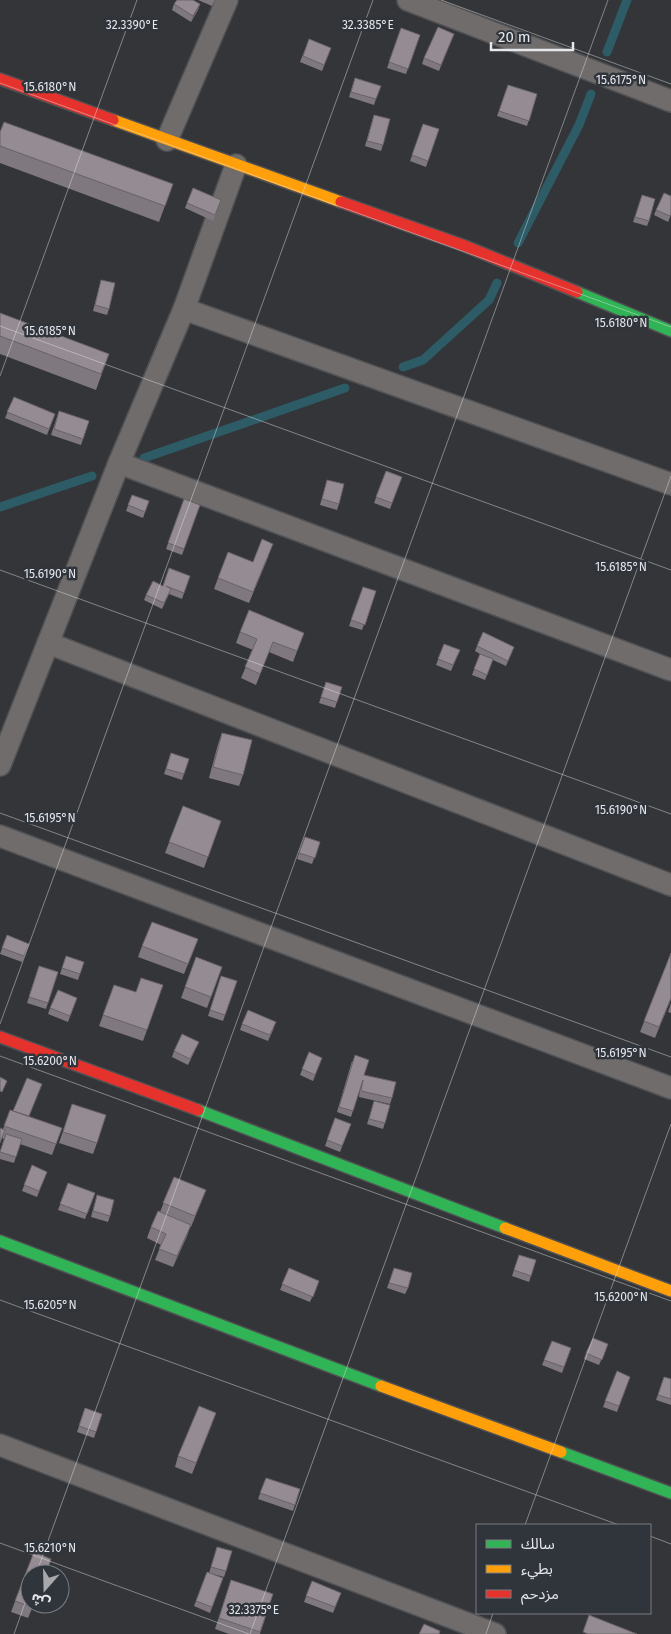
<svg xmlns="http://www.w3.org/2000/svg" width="671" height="1634" font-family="'Fira Sans','Noto Sans Arabic',sans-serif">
<rect width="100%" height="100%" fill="#333538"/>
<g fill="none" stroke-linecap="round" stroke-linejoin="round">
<!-- stream -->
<g stroke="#2d5b66" stroke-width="9">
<path d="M607 52 627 0"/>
<path d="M518 243 579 125 591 94"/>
<path d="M403 367 423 360 489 300 497 283"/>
<path d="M144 458 345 388"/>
<path d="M0 507 92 476"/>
</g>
<!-- street casing -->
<g stroke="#505154" stroke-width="24">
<g id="street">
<path d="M408 0 671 101"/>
<path d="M167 140 227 0"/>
<path d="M184 309 671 484"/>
<path d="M119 463 671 670"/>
<path d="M48 643 671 885"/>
<path d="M0 765 119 463 184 309 236 165"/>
<path d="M0 836 671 1088"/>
<path d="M0 1445 495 1634"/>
</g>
</g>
<!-- fast casing -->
<g stroke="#505154" stroke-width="14">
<g id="fast">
<path d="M577 292 671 331"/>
<path d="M198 1110 505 1228"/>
<path d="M0 1241 381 1386"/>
<path d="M561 1452 671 1493"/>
</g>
</g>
<!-- slow casing -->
<g stroke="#505154" stroke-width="14">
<g id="slow">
<path d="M113 120 341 202"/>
<path d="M505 1228 671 1291"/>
<path d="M381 1386 561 1452"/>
</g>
</g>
<!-- jam casing -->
<g stroke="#505154" stroke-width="14">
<g id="jam">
<path d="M0 79 113 120"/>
<path d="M341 202 465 246 577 292"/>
<path d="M0 1037 198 1110"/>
</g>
</g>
<!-- street -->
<use href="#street" stroke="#706c6b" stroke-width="21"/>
<!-- fast -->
<use href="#fast" stroke="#30b455" stroke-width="11"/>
<!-- slow -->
<use href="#slow" stroke="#ff9f0a" stroke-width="11"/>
<!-- jam -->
<use href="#jam" stroke="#e5322d" stroke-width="11"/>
</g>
<!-- wall -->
<g fill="#7f787e">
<path d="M198 0H215L212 6Z"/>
<path d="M174 4H200L198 10 191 22 172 10Z"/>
<path d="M401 28 420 35 406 74 387 68Z"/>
<path d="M454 34 439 71 422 64 424 58Z"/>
<path d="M309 39 331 48 322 71 300 62Z"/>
<path d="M355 78 376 99 374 105 349 97Z"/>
<path d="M508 85 537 94 527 126 497 116Z"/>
<path d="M374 115 383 145 381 151 365 146Z"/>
<path d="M423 124 439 129 426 167 410 161Z"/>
<path d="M0 132 173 184 159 222 0 163Z"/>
<path d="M193 188 221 200 213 221 185 208Z"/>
<path d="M671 196V215L668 222 654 215 656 210Z"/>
<path d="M640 201 649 221 647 226 633 222Z"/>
<path d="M101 280 109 309 107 315 93 311Z"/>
<path d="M0 313 109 354 96 390 0 354Z"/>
<path d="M14 397 55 414 47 435 5 418Z"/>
<path d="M59 411 89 421 81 445 51 435Z"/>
<path d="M386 471 402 477 390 509 374 503Z"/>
<path d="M327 480 339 504 337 510 320 505Z"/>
<path d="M132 495 149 501 143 518 126 511Z"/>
<path d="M184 499 200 505 182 555 166 549Z"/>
<path d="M269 555 249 603 214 589 218 578Z"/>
<path d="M190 576 182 599 169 594 162 609 144 600 146 595 163 586Z"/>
<path d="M363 587 376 591 362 630 349 626Z"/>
<path d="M240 632 304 633 293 662 269 652 256 685 241 678 253 650 236 643Z"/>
<path d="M444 644 460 650 451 671 436 665Z"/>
<path d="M477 646 514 647 506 666 493 660 485 680 472 675 480 654 475 651Z"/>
<path d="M326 682 342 687 335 708 319 703Z"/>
<path d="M222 733 243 775 239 786 209 778 218 744Z"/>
<path d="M171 753 189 759 182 780 164 774Z"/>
<path d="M183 806 221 821 204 868 165 853Z"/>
<path d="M305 837 320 842 312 864 297 859Z"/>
<path d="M7 935 29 944 22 962 0 954Z"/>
<path d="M198 939 184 974 138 957 142 946Z"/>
<path d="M671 953V999L655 1038 640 1032Z"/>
<path d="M66 956 84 962 78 980 60 974Z"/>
<path d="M196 957 222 967 207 1008 181 998Z"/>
<path d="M39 966 58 972 46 1009 27 1003Z"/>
<path d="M221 976 237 981 223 1021 208 1016Z"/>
<path d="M114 985 147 1030 143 1041 99 1026Z"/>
<path d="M77 998 68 1022 48 1014 50 1008Z"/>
<path d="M671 1003V1013L668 1012Z"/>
<path d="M242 1024 274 1028 268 1041 240 1030Z"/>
<path d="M199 1042 188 1065 172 1057 174 1051Z"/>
<path d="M309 1052 322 1058 313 1081 300 1075Z"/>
<path d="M352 1061 364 1075 392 1098 390 1104 359 1097 360 1088 351 1117 337 1112Z"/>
<path d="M374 1101 385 1123 383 1129 367 1124Z"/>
<path d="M72 1104 97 1143 93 1154 59 1143Z"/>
<path d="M10 1110 62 1128 52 1155 20 1144 14 1163 0 1159V1152L4 1139 2 1138 3 1129Z"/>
<path d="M335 1118 351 1124 340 1152 325 1146Z"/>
<path d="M32 1165 47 1172 37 1197 22 1191Z"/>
<path d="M174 1177 206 1190 191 1227 190 1226 187 1236 173 1267 155 1260 161 1245 147 1238 151 1227 160 1212Z"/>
<path d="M68 1183 95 1193 85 1219 58 1210Z"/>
<path d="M97 1195 110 1216 108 1222 91 1217Z"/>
<path d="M519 1255 536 1260 529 1282 512 1276Z"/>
<path d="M289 1268 319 1281 310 1302 280 1290Z"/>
<path d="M392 1274 408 1288 405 1294 387 1288Z"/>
<path d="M552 1341 571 1348 562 1373 542 1365Z"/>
<path d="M608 1344 599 1365 584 1359 586 1353Z"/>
<path d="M617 1371 630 1377 617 1412 603 1407Z"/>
<path d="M664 1377 671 1379V1405L656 1400Z"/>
<path d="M85 1408 96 1432 94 1438 77 1432Z"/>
<path d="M212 1424 192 1474 175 1467 178 1456Z"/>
<path d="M266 1478 300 1489 293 1511 258 1499Z"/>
<path d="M217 1547 226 1571 224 1577 209 1573Z"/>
<path d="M34 1552V1604L28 1618 11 1612Z"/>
<path d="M207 1572 223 1578 210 1613 194 1606Z"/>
<path d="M231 1580 273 1594 260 1634H229L215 1629Z"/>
<path d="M312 1581 341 1593 333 1613 304 1602Z"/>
</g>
<!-- shaded-wall -->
<g fill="#686266">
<path d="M200 4 198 10 191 22 193 16Z"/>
<path d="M191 1225 187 1236 173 1267 177 1256Z"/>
</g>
<!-- building -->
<g fill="#948c92" stroke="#686266">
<path d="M177 0H193L200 4 193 16 174 4Z"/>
<path d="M438 27 454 34 441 65 424 58Z"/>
<path d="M401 28 420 35 408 69 389 62Z"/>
<path d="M309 39 331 48 324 65 303 56Z"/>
<path d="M355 78 381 86 376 99 351 92Z"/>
<path d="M508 85 537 94 529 121 499 111Z"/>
<path d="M374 115 390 119 383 145 367 141Z"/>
<path d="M4 122 173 184 165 206 0 146V132Z"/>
<path d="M423 124 439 129 428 161 412 155Z"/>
<path d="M193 188 221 200 215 215 187 203Z"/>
<path d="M664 193 671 196V214L670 216 656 210Z"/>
<path d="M642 195 655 199 649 221 635 217Z"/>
<path d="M101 280 115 283 109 309 95 305Z"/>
<path d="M0 313 109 354 101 374 0 336Z"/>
<path d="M14 397 55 414 49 429 7 412Z"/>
<path d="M59 411 89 421 83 439 54 429Z"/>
<path d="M386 471 402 477 392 503 376 497Z"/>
<path d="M327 480 344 484 339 504 322 499Z"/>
<path d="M132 495 149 501 145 512 128 505Z"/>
<path d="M184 499 200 505 184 549 168 543Z"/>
<path d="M262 539 273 544 253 592 218 578 228 552 253 562Z"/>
<path d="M169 568 190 576 184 593 166 586 171 589 164 603 146 595 153 581 163 586Z"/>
<path d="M363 587 376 591 365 625 351 620Z"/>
<path d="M249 610 304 633 297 651 273 642 260 674 245 667 257 639 240 632Z"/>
<path d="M483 632 514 647 508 661 477 646Z"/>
<path d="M444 644 460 650 453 665 438 659Z"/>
<path d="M480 654 493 659 487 675 474 669Z"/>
<path d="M326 682 342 687 337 702 321 697Z"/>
<path d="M222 733 252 740 243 775 213 767Z"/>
<path d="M171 753 189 759 184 774 166 769Z"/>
<path d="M183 806 221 821 208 857 169 842Z"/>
<path d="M305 837 320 842 315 858 299 853Z"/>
<path d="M152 922 198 939 188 964 142 946Z"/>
<path d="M7 935 29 944 24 956 2 948Z"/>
<path d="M671 953V998L659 1027 644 1021Z"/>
<path d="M66 956 84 962 80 974 62 968Z"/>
<path d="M196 957 222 967 211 997 185 987Z"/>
<path d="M39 966 58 972 48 1003 29 997Z"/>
<path d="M221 976 237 981 225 1015 210 1010Z"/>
<path d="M141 978 163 985 147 1030 103 1015 114 985 136 992Z"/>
<path d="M58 990 77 998 70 1016 50 1008Z"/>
<path d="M248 1010 276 1022 270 1035 242 1024Z"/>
<path d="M182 1034 199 1042 190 1059 174 1051Z"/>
<path d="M309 1052 322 1058 315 1075 302 1069Z"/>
<path d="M355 1055 369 1060 364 1075 396 1082 392 1098 361 1091 363 1080 353 1111 339 1107Z"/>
<path d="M0 1077 7 1081 2 1092 0 1091Z"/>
<path d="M27 1078 42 1084 29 1116 13 1111Z"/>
<path d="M374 1101 390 1105 385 1123 369 1119Z"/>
<path d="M72 1104 106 1115 97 1143 63 1132Z"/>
<path d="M10 1110 62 1128 56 1144 4 1126Z"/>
<path d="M335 1118 351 1124 342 1146 327 1140Z"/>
<path d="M0 1128 5 1130 0 1143Z"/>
<path d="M6 1134 22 1139 16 1157 0 1152Z"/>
<path d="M32 1165 47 1172 39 1191 24 1185Z"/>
<path d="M174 1177 206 1190 195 1216 163 1203Z"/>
<path d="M68 1183 95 1193 87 1214 60 1204Z"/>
<path d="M97 1195 114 1200 110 1216 93 1211Z"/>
<path d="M158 1211 191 1225 177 1256 159 1249 166 1234 151 1227Z"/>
<path d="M519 1255 536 1260 531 1276 514 1270Z"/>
<path d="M289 1268 319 1281 313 1297 282 1284Z"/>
<path d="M394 1268 412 1273 408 1288 389 1283Z"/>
<path d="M593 1338 608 1344 602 1360 586 1353Z"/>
<path d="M552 1341 571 1348 564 1367 544 1360Z"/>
<path d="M617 1371 630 1377 619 1406 605 1401Z"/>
<path d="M664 1377 671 1379V1399L658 1395Z"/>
<path d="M199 1406 216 1413 196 1463 178 1456Z"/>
<path d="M85 1408 102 1414 96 1432 79 1426Z"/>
<path d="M266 1478 300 1489 295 1505 260 1493Z"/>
<path d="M217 1547 232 1551 226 1571 211 1567Z"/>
<path d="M34 1552 51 1559 46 1574H30V1604H34L32 1607 15 1601Z"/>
<path d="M207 1572 223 1578 212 1607 196 1601Z"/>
<path d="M231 1580 273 1594 260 1632 219 1618Z"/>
<path d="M312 1581 341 1593 335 1607 306 1596Z"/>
<path d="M589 1615 637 1634H588L583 1632Z"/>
<path d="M424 1624 440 1631 439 1634H419Z"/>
</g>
<!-- ticks -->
<path fill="none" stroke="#e5e7ec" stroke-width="1" stroke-opacity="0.45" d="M441 0 671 84M0 83 671 327M0 326 671 570M0 376 137 0M0 570 671 814M0 813 671 1057M0 1024 373 0M0 1056 671 1301M0 1300 619 1525M525 1525 671 1124M650 1536 671 1544M0 1543 249 1634M36 1574 608 0M14 1634 30 1589M250 1634 671 476M486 1634 493 1613"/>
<g font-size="12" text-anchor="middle" fill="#e5e7ec" stroke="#30343b" stroke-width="5" stroke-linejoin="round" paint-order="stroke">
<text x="132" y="29">32.3390°E</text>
<text x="368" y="29">32.3385°E</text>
<text x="621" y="84">15.6175°N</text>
<text x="50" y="91">15.6180°N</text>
<text x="621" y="327">15.6180°N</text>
<text x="50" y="335">15.6185°N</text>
<text x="621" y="571">15.6185°N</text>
<text x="50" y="578">15.6190°N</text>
<text x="621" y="814">15.6190°N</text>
<text x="50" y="822">15.6195°N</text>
<text x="621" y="1057">15.6195°N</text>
<text x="50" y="1065">15.6200°N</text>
<text x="621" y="1301">15.6200°N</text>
<text x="50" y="1309">15.6205°N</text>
<text x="50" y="1552">15.6210°N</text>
<text x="254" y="1614">32.3375°E</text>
</g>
<!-- legend -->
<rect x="476" y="1524" width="175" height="90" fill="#30343b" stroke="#787c82"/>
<rect x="486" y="1540" width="25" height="8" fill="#30b455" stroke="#787c82"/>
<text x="521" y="1549" font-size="15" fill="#e5e7ec">سالك</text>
<rect x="486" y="1565" width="25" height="8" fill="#ff9f0a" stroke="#787c82"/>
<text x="521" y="1574" font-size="15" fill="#e5e7ec">بطيء</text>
<rect x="486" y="1590" width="25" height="8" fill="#e5322d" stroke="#787c82"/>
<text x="521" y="1599" font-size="15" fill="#e5e7ec">مزدحم</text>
<!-- north arrow -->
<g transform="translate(45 1589) rotate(200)"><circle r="24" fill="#30343b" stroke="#787c82"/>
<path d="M0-4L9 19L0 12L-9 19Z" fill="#a7a9ad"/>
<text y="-8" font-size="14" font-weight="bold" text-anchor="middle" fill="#e5e7ec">ش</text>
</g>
<!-- scale -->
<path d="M491 42v8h82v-8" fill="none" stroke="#e5e7ec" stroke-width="2.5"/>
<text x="498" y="42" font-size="15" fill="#e5e7ec" stroke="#30343b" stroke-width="4" paint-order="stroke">20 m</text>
</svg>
